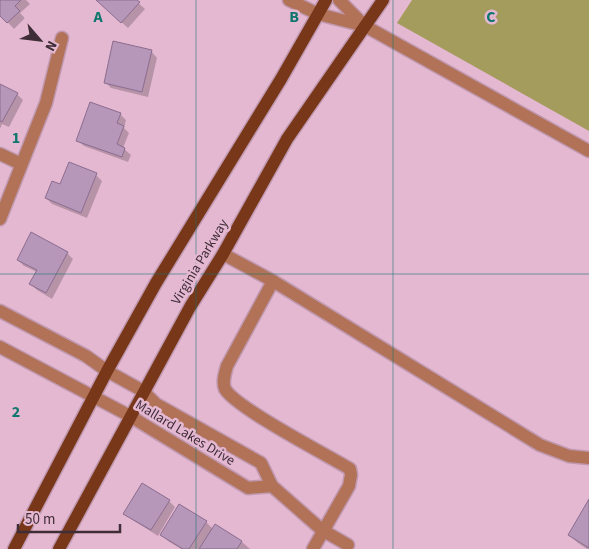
<svg xmlns="http://www.w3.org/2000/svg" width="589" height="549" font-family="'Source Sans 3',sans-serif">
<rect width="100%" height="100%" fill="#e5b8d2"/>
<!-- green -->
<path fill="#a39c5c" d="M412 0H589V131L397 23Z"/>
<!-- shadow -->
<g fill="#0003">
<path d="M0 0H26L30 4 20 13 25 18 14 29 0 14Z"/>
<path d="M97 0H135L145 9 128 28Z"/>
<path d="M151 51 157 58 148 97 111 88 105 82Z"/>
<path d="M0 85 17 94 23 100 9 127 2 124 0 129Z"/>
<path d="M120 114 126 120 124 128 129 133 123 148 131 155 128 162 84 146 77 140Z"/>
<path d="M96 175 102 181 87 218 52 204 46 198 61 186Z"/>
<path d="M67 253 73 259 52 299 37 290 31 284 37 272 24 266 18 260Z"/>
<path d="M169 501 175 507 158 536 131 519 125 513Z"/>
<path d="M589 502V549H587L578 543 569 535Z"/>
<path d="M206 522 213 529 242 542 250 549H181L168 541 162 535Z"/>
</g>
<!-- building -->
<g fill="#b696b9" stroke="#8b6d8f">
<path d="M0 0H21L15 6 20 11 7 23 0 16Z"/>
<path d="M96 0H137L140 2 121 23Z"/>
<path d="M113 41 152 50 142 92 104 83Z"/>
<path d="M0 84 18 93 2 122 0 121Z"/>
<path d="M90 102 121 113 117 123 124 126 117 144 125 148 122 157 76 141Z"/>
<path d="M69 162 97 173 81 213 45 198 52 181 60 184Z"/>
<path d="M31 232 68 252 46 293 29 284 37 270 17 260Z"/>
<path d="M142 483 170 500 151 530 123 514Z"/>
<path d="M589 499V548L568 535Z"/>
<path d="M179 504 207 521 189 549H183L160 535Z"/>
<path d="M215 524 242 541 237 549H199Z"/>
</g>
<g fill="none" stroke-linecap="round" stroke-linejoin="round">
<!-- minor casing -->
<g stroke="#c099b0" stroke-width="15">
<g id="minor">
<path d="M289 0 318 14 365 26 589 151"/>
<path d="M339 0 365 26"/>
<path d="M0 154 21 164"/>
<path d="M0 219 46 103 62 38"/>
<path d="M223 254 273 281 227 366C225 373 222 382 225 389 236 408 327 455 350 469L351 475 349 486 313 549"/>
<path d="M273 281 540 445 569 456 589 458"/>
<path d="M0 311 86 356 107 371 143 391 156 404 261 463 272 486 322 530 348 545"/>
<path d="M0 347 130 416 248 488 272 486"/>
</g>
</g>
<!-- major casing -->
<g stroke="#c099b0" stroke-width="15">
<g id="major">
<path d="M14 549 107 371 156 283 281 79 326 0"/>
<path d="M59 549 190 307 223 254 287 139 383 0"/>
</g>
</g>
<!-- minor -->
<use href="#minor" stroke="#b17258" stroke-width="12"/>
<!-- major -->
<use href="#major" stroke="#783719" stroke-width="12"/>
</g>
<!-- grid -->
<path fill="none" stroke="#0f766e" stroke-width="1" stroke-opacity="0.55" d="M196 0V549M393 0V549M0 274H589"/>
<g text-anchor="middle" dominant-baseline="central" stroke-width="5" stroke-linejoin="round" paint-order="stroke">
<!-- street labels -->
<g font-size="14" fill="#3f2d37" stroke="#e5b8d2">
<text transform="translate(200 262) rotate(-59)">Virginia Parkway</text>
<text transform="translate(185 433) rotate(31)">Mallard Lakes Drive</text>
</g>
</g>
<g font-size="16" text-anchor="middle" font-weight="bold" fill="#0f766e" stroke="#e5b8d2" stroke-width="5" stroke-linejoin="round" paint-order="stroke">
<text x="98" y="22">A</text>
<text x="294" y="22">B</text>
<text x="491" y="22">C</text>
<text x="16" y="143">1</text>
<text x="16" y="417">2</text>
</g>
<!-- north arrow -->
<g transform="translate(40 40) rotate(118)" stroke="#e5b8d2" stroke-width="4" paint-order="stroke">
<path d="M0-4L9 19L0 12L-9 19Z" fill="#3f2d37"/>
<text y="-8" font-size="14" font-weight="bold" text-anchor="middle" fill="#3f2d37">N</text>
</g>
<!-- scale -->
<path d="M18 524v8h102v-8" fill="none" stroke="#3f2d37" stroke-width="2.5"/>
<text x="25" y="524" font-size="15" fill="#3f2d37" stroke="#e5b8d2" stroke-width="4" paint-order="stroke">50 m</text>
</svg>
